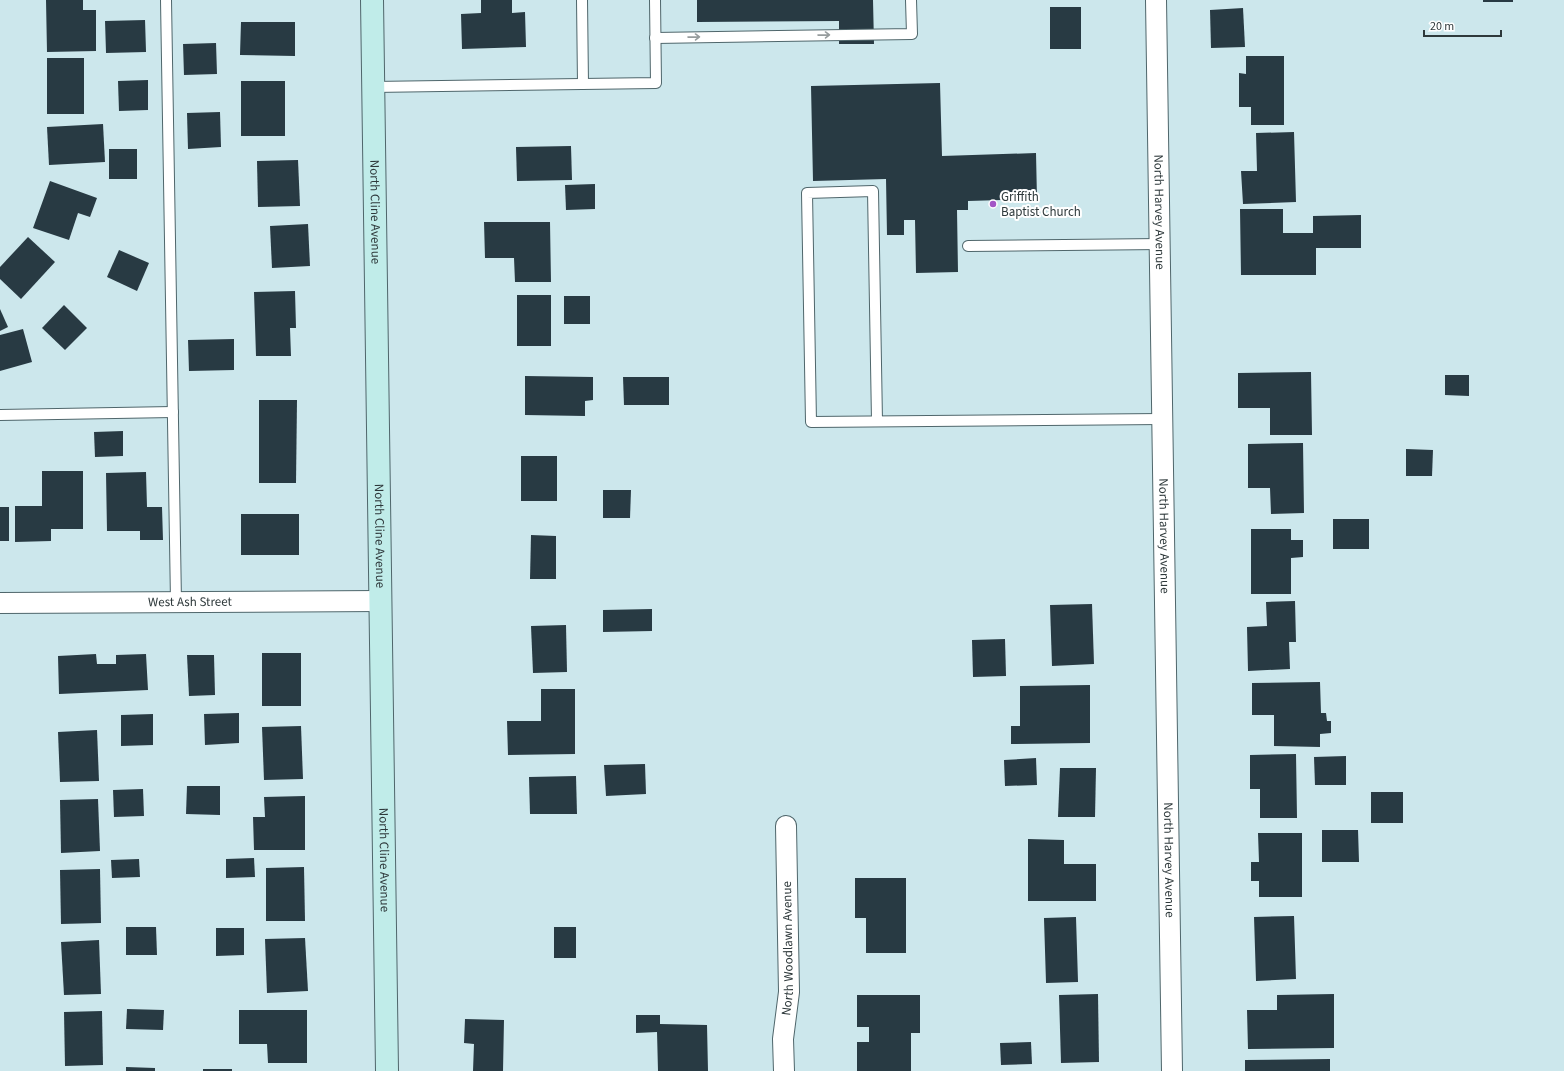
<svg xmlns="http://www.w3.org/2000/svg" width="1564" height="1071" font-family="'Source Sans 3',sans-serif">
<rect width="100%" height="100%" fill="#cce7ec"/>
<!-- building -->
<g fill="#283a43">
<path d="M46 0H83V10H96V51L47 52Z"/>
<path d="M481 0H512V13L525 12 526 47 462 49 461 14 481 13Z"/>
<path d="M697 0H873L874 44H839V21L697 22Z"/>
<rect x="1483" y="0" width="30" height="2"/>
<rect x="1050" y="7" width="31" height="42"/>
<path d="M1243 8 1245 47 1211 48 1210 10Z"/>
<path d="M145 20 146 52 106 53 105 21Z"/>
<path d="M241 22H295V56L240 55Z"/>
<path d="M216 43 217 74 184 75 183 44Z"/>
<path d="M1246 56H1284V125H1251V107H1239V73L1246 74Z"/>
<rect x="47" y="58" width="37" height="56"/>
<path d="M148 80V110L119 111 118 81Z"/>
<rect x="241" y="81" width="44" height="55"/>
<path d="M940 83 942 156 1036 153 1037 199 968 201V210H957L958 272 916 273 915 220H904V235H887L886 179 813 181 811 86Z"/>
<path d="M220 112 221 147 188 149 187 113Z"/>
<path d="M103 124 105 162 49 165 47 127Z"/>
<path d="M1294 132 1296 202 1243 204 1241 171H1257L1256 133Z"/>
<path d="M571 146 572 180 517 181 516 147Z"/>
<rect x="109" y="149" width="28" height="30"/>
<path d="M298 160 300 206 258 207 257 161Z"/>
<path d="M50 181 97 198 90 217 78 213 69 240 33 228Z"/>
<path d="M595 184V209L566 210 565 185Z"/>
<path d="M1240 209H1283V233H1313V216L1361 215V248H1316V275H1241Z"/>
<path d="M484 222H550L551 282H515L514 258H485Z"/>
<path d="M308 224 310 266 272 268 270 226Z"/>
<path d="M28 237 55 262 21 299 0 279V267Z"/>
<path d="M119 250 149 263 137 291 107 277Z"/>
<path d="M295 291 296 328H290L291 356H256L254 292Z"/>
<rect x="517" y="295" width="34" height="51"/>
<rect x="564" y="296" width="26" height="28"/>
<path d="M64 305 87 328 65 350 42 328Z"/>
<path d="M0 309 8 327 0 331Z"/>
<path d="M23 329 32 362 0 371V335Z"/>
<path d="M234 339V370L189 371 188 340Z"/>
<path d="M1311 372 1312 435H1270V408H1238V373Z"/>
<path d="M1445 375H1469V396L1445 395Z"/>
<path d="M525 376 593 377V400L585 401V416L525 415Z"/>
<path d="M623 377H669V405H624Z"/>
<path d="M259 400H297L296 483H259Z"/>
<path d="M123 431V456L95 457 94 432Z"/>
<path d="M1303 443 1304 513 1271 514 1270 488H1248V444Z"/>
<path d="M1406 449 1433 450 1432 476H1406Z"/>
<rect x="521" y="456" width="36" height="45"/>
<path d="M42 471H83V529H51V541L15 542V506H42Z"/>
<path d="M146 472 147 507H162L163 540H140V531H107L106 473Z"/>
<path d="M603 490H631L630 518H603Z"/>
<rect x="0" y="507" width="9" height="34"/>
<rect x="241" y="514" width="58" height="41"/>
<rect x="1333" y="519" width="36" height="30"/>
<path d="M1251 529H1291V540H1303V557L1291 558V594H1251Z"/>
<path d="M531 535 556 536V579H530Z"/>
<path d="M1295 601 1296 642H1289L1290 669 1248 671 1247 627 1267 626 1266 602Z"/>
<path d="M1092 604 1094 664 1052 666 1050 605Z"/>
<path d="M652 609V631L603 632V610Z"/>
<path d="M566 625 567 672 533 673 531 626Z"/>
<path d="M1005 639 1006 676 973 677 972 640Z"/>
<rect x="262" y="653" width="39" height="53"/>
<path d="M96 654 97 664H116V655L146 654 148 690 59 694 58 656Z"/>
<path d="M187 655H214L215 695 189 696Z"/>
<path d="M1320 682 1321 713H1326L1327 721H1331V733L1320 734V747L1274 746V715H1252V683Z"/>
<path d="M1090 685V743L1011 744V726H1020V686Z"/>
<path d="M541 689H575V754L508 755 507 721H541Z"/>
<path d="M239 713V743L205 745 204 714Z"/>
<path d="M153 714V745L121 746V715Z"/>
<path d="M301 726 303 779 264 780 262 727Z"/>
<path d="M97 730 99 781 60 782 58 732Z"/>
<path d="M1296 754 1297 818H1260V789H1250V755Z"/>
<path d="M1346 756V785H1315L1314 757Z"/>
<path d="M1036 758 1037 785 1005 786 1004 760Z"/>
<path d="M645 764 646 794 606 796 604 765Z"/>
<path d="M1060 768H1096L1095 817H1058Z"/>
<path d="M576 776 577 814H530L529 777Z"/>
<path d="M187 786H220V815L186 814Z"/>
<path d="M143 789 144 816 114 817 113 790Z"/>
<rect x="1371" y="792" width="32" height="31"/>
<path d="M305 796V850H254L253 817H265L264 797Z"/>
<path d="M98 799 100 851 61 853 60 800Z"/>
<path d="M1322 830H1358L1359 862H1322Z"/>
<path d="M1258 833H1302V897H1259V881H1251V862H1259Z"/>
<path d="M1028 839 1064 840V864H1096V901H1028Z"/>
<path d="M254 858 255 877 226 878V859Z"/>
<path d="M139 859 140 877 112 878 111 860Z"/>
<path d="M304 867 305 921H266V868Z"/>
<path d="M100 869 101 923 61 924 60 870Z"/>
<path d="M855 878H906V953H866V918H855Z"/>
<path d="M1294 916 1296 979 1256 981 1254 917Z"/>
<path d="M1076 917 1078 982 1046 983 1044 918Z"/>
<path d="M126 927H156L157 955H126Z"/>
<rect x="554" y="927" width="22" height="31"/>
<path d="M216 928H244V955L216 956Z"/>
<path d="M305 938 308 991 267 993 265 939Z"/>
<path d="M99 940 101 994 64 995 61 942Z"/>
<path d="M1098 994 1099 1062 1061 1063 1059 995Z"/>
<path d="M1334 994V1048L1248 1049 1247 1010H1277V995Z"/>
<path d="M857 995H920V1033H911V1071H857V1042H869V1027H857Z"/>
<path d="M127 1009 164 1010 163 1030 126 1029Z"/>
<path d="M239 1010H307V1063H268L267 1044H239Z"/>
<path d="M102 1011 103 1065 65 1066 64 1012Z"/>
<path d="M636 1015H660V1024L707 1025 708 1071H658L657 1032 636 1033Z"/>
<path d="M465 1019 504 1020 503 1071H473L474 1044 464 1043Z"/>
<path d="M1031 1042 1032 1064 1001 1065 1000 1043Z"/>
<path d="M1330 1059V1071H1245V1060Z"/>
<path d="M126 1067 155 1068V1071H126Z"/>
<rect x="203" y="1069" width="29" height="2"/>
</g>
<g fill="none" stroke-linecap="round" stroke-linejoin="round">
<!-- lane casing -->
<g stroke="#4f666b" stroke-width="12">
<g id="lane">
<path d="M166 0 176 602"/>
<path d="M582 0 583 84"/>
<path d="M655 38 912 34 911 0"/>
<path d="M373 87 656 83 655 0"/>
<path d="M968 246 1161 244"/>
<path d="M0 415 173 412"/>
<path d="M877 421 873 191 807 193 811 422 1162 419"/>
</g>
</g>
<!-- street casing -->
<g stroke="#4f666b" stroke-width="22">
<g id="street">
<path id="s1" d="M1156 0 1172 1071"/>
<path id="s2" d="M0 603 380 601"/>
<path id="s3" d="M784 1071 783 1039 789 992 786 826"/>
</g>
</g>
<!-- secondary casing -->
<g stroke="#4f666b" stroke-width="24">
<g id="secondary">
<path id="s4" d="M372 0 387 1071"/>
</g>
</g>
<!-- lane -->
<use href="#lane" stroke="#fff" stroke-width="10"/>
<!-- street -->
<use href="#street" stroke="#fff" stroke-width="20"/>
<!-- secondary -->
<use href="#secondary" stroke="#c0ece9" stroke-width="22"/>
</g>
<!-- one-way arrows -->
<defs><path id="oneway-shaft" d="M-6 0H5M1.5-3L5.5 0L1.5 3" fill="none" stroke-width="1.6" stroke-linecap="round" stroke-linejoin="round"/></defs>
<g stroke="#969c9d">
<use href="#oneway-shaft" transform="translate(824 35) rotate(-1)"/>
<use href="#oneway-shaft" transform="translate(694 37) rotate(-1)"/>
</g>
<!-- markers -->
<circle fill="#a355c6" stroke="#fff" stroke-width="1.5" cx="993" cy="204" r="4"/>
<g text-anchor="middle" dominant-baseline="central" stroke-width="4" stroke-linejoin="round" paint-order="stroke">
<!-- poi labels -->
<g font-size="13" fill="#2e393b" stroke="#fff" text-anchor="start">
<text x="1001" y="197">Griffith<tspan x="1001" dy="15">Baptist Church</tspan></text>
</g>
<!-- street labels -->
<g font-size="13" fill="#2e393b" stroke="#fff">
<text stroke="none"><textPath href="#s4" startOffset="212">North Cline Avenue</textPath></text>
<text stroke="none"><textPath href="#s1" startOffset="212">North Harvey Avenue</textPath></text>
<text stroke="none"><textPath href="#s4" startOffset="536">North Cline Avenue</textPath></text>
<text stroke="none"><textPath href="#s1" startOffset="536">North Harvey Avenue</textPath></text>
<text stroke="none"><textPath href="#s2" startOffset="190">West Ash Street</textPath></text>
<text stroke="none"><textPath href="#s4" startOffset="860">North Cline Avenue</textPath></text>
<text stroke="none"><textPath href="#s1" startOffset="860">North Harvey Avenue</textPath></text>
<text stroke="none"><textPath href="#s3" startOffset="123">North Woodlawn Avenue</textPath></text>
</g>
</g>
<!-- scale -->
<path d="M1424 30v6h77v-6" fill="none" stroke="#2e393b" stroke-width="2"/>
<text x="1430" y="30" font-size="12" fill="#2e393b" stroke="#ffffff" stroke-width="3" paint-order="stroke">20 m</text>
</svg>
